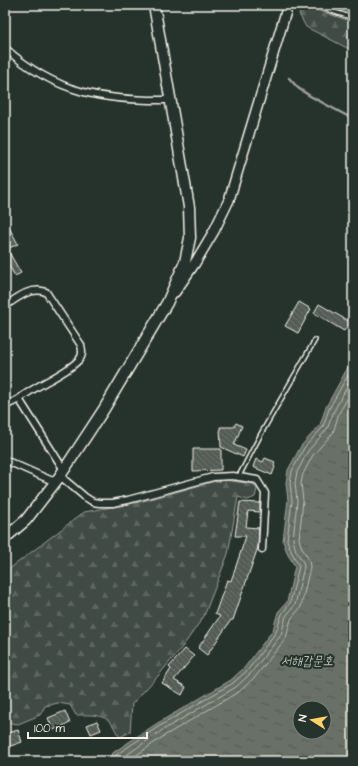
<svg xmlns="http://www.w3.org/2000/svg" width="358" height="766" font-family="'Architects Daughter','Poor Story',sans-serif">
<defs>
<pattern id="forest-firs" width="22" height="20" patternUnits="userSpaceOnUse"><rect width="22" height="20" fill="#414b45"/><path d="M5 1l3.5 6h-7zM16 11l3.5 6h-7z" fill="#5d6560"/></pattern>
<pattern id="water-ripples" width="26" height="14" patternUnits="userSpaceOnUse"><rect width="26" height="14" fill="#676f68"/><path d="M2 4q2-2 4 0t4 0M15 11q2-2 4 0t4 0" fill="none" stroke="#565a55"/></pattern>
<pattern id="building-back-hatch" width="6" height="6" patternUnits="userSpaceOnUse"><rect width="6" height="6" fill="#525c55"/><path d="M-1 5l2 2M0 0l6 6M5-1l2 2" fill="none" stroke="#6c746d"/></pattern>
</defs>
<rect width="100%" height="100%" fill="#26332d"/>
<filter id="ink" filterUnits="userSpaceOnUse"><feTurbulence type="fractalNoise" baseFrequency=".025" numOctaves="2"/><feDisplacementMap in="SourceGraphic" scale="8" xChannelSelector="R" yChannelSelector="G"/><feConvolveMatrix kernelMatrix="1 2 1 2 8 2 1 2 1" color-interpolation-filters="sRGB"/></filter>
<g filter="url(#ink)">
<!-- forest -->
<g fill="url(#forest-firs)" stroke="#9a9e96">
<path d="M321 5H353V16Z"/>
<path d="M305 6 353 22V51L306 27 299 14Z"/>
<path d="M224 480 253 484 257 489 255 497 248 500 238 497 228 554 204 616 183 646 158 676 132 704 130 732 120 737C116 733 115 728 112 724 104 713 87 715 76 715L70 705 58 703 45 706 40 715 18 724 5 722V569L8 570 84 512 140 502 212 482Z"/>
</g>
<!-- water -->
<path fill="url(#water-ripples)" stroke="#9fa39b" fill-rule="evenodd" d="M353 358V761H105L114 752 156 724 231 680 245 667 273 630 278 612 287 602 295 566 288 555 283 541 288 500 286 483 288 470 301 446 320 425 326 407ZM300 708H324V732H300Z"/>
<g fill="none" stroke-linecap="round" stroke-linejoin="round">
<!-- shore -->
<g stroke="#bcbdb5" stroke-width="1">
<path d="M111 761 116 755 158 727 233 683 248 670 276 632 282 614 290 603 299 566 292 553 287 540 292 501 290 483 292 471 304 448 323 427 329 409 353 366"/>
<path d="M118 761 161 731 236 687 251 673 281 635 286 616 295 605 304 567 303 562 296 551 293 540 297 501 295 483 297 472 308 451 327 429 334 411 353 376"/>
<path d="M128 761 164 736 240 691 256 676 286 638 291 619 301 607 310 567 309 560 302 548 299 539 303 501 301 483 303 474 313 455 333 433 339 413 353 389"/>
</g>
<!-- stream -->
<path stroke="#9fa39b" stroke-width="2.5" d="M289 78 298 88 310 96 353 119"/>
</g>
<!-- building -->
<g fill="url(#building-back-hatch)" stroke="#f4f1e8">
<path d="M5 220 18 244 7 249 21 273 15 276 8 264 5 266Z"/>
<path d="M299 302 311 309 298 333 285 326Z"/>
<path d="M319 304 350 322 344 331 314 313Z"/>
<path d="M236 423 242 426 234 445 246 450 243 457 221 447 220 427H234Z"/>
<path d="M193 449H221V470L193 471Z"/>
<path d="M265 458 275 462 274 466 275 467 272 475 253 467 256 459 263 462Z"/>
<path d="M240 502 260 503V512L248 511 246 527 259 528 258 547 233 620H231L207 655 198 648 220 616 215 614 227 580 231 581 246 536H235Z"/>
<path d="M185 649 194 656 174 680 186 687 182 695 162 683 171 669 169 667Z"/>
<path d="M65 711 70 723 53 730 48 718Z"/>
<path d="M97 721 101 730 91 734 87 725Z"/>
<path d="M18 730 22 742 5 748V734Z"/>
</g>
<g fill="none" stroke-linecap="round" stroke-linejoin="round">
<!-- service casing -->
<g stroke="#f4f1e8" stroke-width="6">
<g id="service">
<path d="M314 5 353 18"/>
<path d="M239 476 262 432 315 340"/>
</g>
</g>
<!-- minor casing -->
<g stroke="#f4f1e8" stroke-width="9">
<g id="minor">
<path d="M5 48C56 94 105 101 170 100"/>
<path d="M5 306C17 298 31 286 46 292L81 345C82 349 83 353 81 357 72 371 34 386 19 399L64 470"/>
<path d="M5 406 19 399"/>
<path d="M5 460 55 482"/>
<path d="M60 476 85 497 93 502 99 503H113L128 500 213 477 233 476 257 480 265 493 262 549"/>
</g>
</g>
<!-- secondary casing -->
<g stroke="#f4f1e8" stroke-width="12">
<path id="secondary" d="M175 292 195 263 214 231 229 200 288 5"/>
</g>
<!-- primary casing -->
<g stroke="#f4f1e8" stroke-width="13">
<path id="primary" d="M5 538 26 520 60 476 104 409 167 303 185 262 190 238 189 207 154 5"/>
</g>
<!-- service -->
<use href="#service" stroke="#26332d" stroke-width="3"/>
<!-- minor -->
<use href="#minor" stroke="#26332d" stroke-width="6"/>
<!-- secondary -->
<use href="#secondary" stroke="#26332d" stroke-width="9"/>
<!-- primary -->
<use href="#primary" stroke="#26332d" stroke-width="10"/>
</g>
</g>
<g text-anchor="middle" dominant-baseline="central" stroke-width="4" stroke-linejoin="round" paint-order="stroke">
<!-- water labels -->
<g font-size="13" font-style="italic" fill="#bcbdb5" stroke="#26332d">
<text x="307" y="661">서해갑문호</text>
</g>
</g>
<!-- margin -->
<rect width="358" height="766" fill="none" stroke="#26332d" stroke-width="20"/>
<rect x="10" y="10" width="338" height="746" fill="none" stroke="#f4f1e8" stroke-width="1.5" filter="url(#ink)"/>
<!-- north arrow -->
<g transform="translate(312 720) rotate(281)"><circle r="19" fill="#26332d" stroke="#787f78"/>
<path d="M0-3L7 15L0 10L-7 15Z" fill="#ffd166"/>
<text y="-6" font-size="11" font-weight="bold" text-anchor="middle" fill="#f4f1e8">N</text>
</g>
<!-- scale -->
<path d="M28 732v6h119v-6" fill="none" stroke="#f4f1e8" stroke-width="2"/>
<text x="34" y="732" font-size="12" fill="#f4f1e8" stroke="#26332d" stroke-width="3" paint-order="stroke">100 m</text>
</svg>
